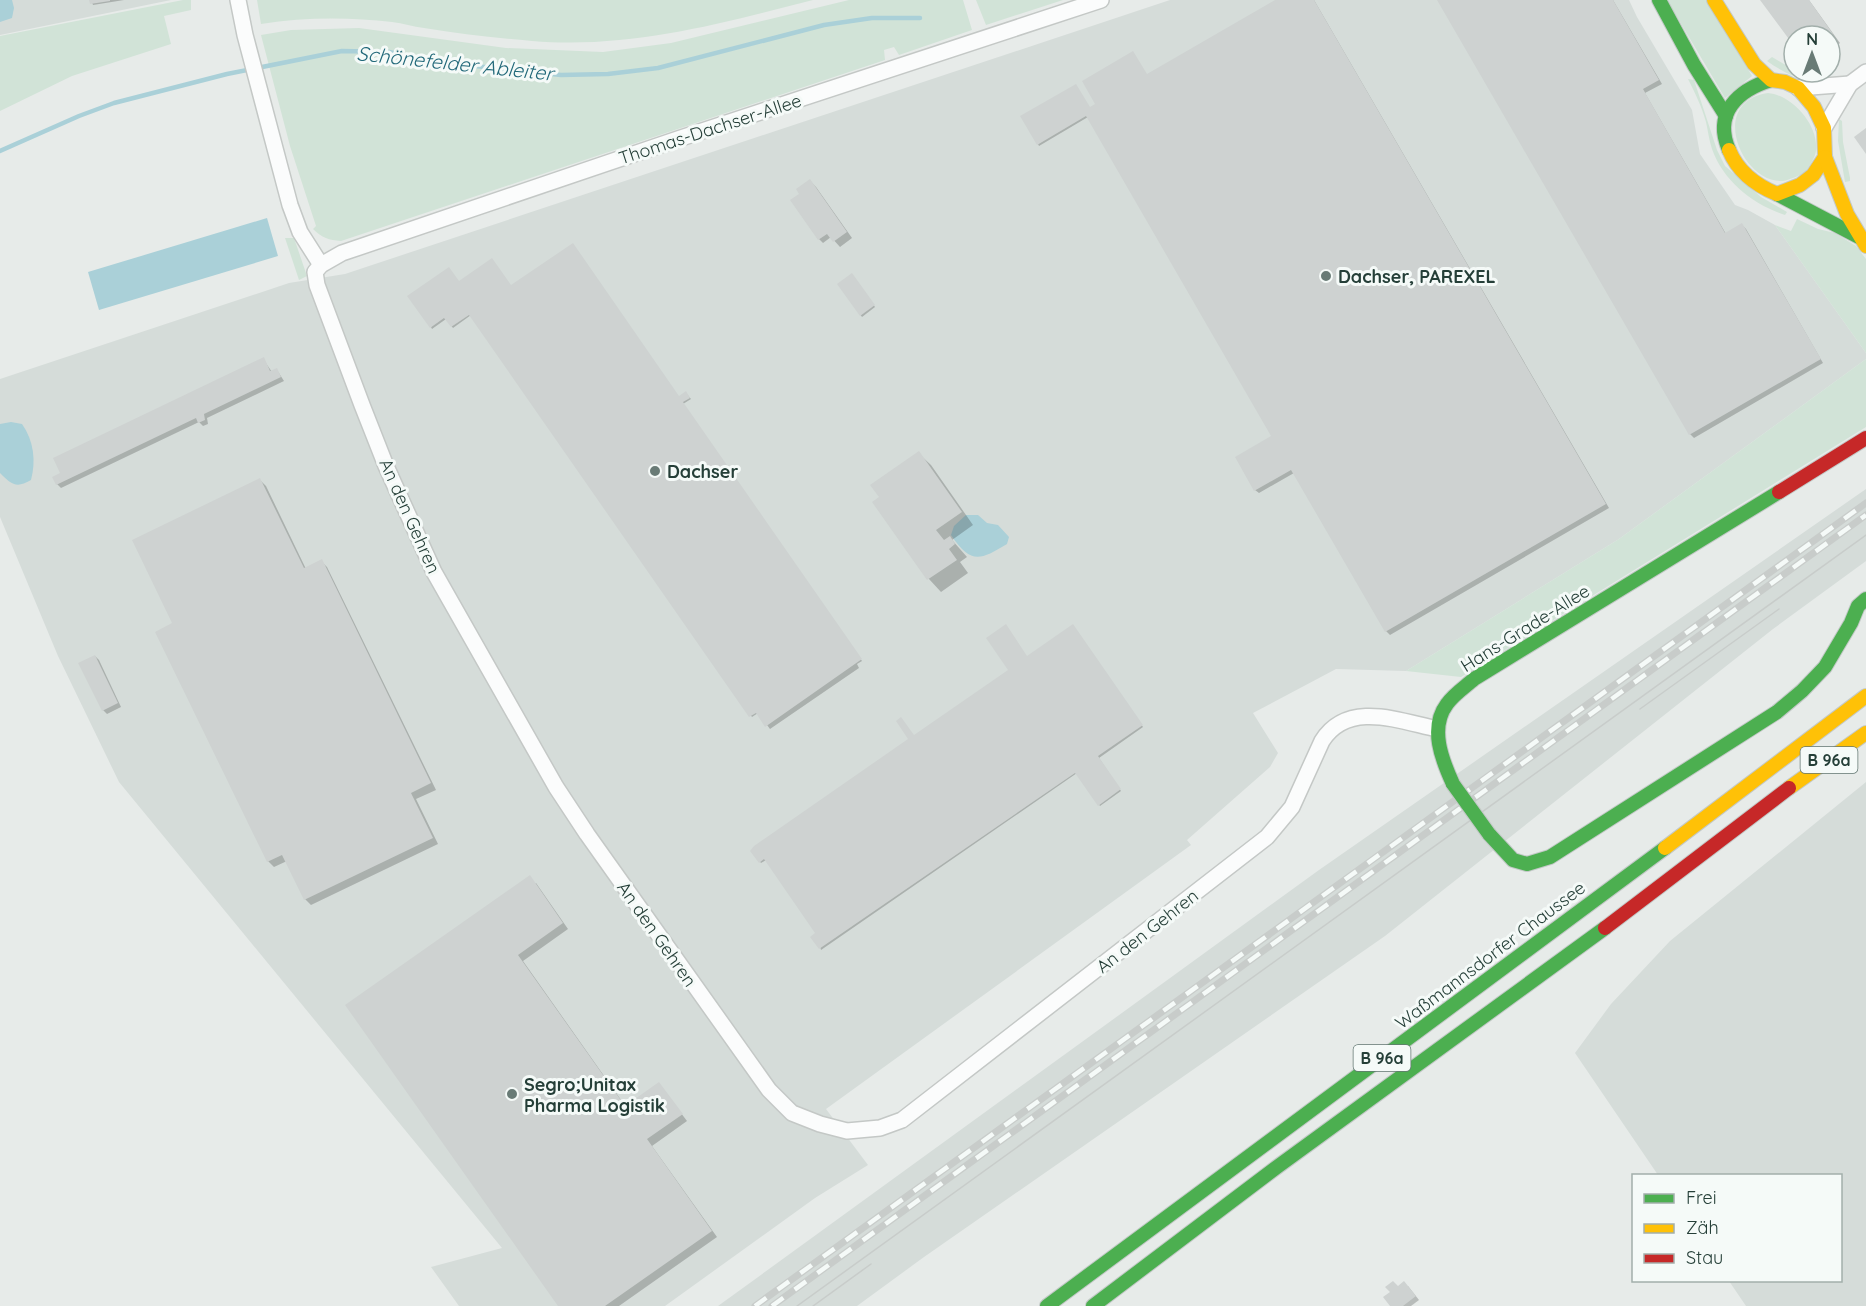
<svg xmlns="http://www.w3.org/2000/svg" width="1866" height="1306" font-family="Quicksand,sans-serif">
<rect width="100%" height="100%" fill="#e7ebe9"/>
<!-- built -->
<g fill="#d5dcd9">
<path d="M0 0H171L0 35Z"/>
<path d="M1170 0H1629L1637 17 1692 110 1700 154 1735 205 1748 210 1775 225 1866 353V359L1619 539 1406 671 1336 669 1253 713 1278 753 1270 767 1187 840 1191 845 826 1109 868 1165 815 1198 665 1306H459L431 1267 502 1248 119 782 58 656 0 517V379L289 283 345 274Z"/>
<path d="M1866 489V561L1773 629 1385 936 924 1257 857 1306H718L1319 870Z"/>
<path d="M1866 782V1306H1746L1729 1281 1840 1280V1176L1658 1175 1575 1053 1611 1004 1670 941Z"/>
</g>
<!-- green -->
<g fill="#d1e3d7">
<path d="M183 0H191V10L164 16 171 44 72 76 0 111V36Z"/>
<path d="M257 0H813C719 24 630 49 532 41 496 38 459 34 424 28 413 27 403 23 392 22 350 17 304 17 261 24Z"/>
<path d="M849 0H963L972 30 899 55 894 47 884 50 885 60 341 241C329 240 322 238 313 229L316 226 290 146 261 35 291 30 359 28 506 48 603 52 671 43Z"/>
<path d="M976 0H1063L986 25Z"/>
<path d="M1667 0H1707L1752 76 1725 98Z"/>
<path d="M1772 57 1794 70V72L1812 76 1811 82C1794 77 1781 71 1767 61Z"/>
<path d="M1688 79 1694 80 1717 150 1725 166 1761 197 1787 212 1785 215C1754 205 1723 181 1712 149 1709 140 1708 131 1706 122 1702 107 1695 93 1688 79Z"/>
<path d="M1768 93C1792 95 1819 125 1816 151 1815 158 1809 166 1805 173 1799 175 1790 180 1783 181 1742 184 1707 102 1768 93Z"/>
<path d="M1839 119 1842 121 1843 142 1850 178V181L1845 182 1838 141Z"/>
<path d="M1797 219 1818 229 1835 233 1856 246 1866 259V353L1775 225 1791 231Z"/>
<path d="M285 238H294L307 276 299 280Z"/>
<path d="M1866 359V427L1461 677 1406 671 1619 539Z"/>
</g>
<!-- water -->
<g fill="#aad0d8">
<path d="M0 0H12L14 8 12 18 0 22Z"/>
<path d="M267 218 278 256 99 310 88 272Z"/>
<path d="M11 422 22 424C34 441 36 461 31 480 16 489 11 484 0 473V424Z"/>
<path d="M966 515H978L987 523 998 525 1009 537 1007 544C979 561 971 564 951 535L954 526Z"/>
</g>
<!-- shadow -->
<g fill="#0003">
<path d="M91 0H124L93 5Z"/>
<path d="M1278 0H1314L1609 508 1390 635 1386 631 1294 473 1259 493 1255 490 1273 437 1088 117 1039 146 1038 144 1090 108Z"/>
<path d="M1439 0H1613L1662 84 1645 93 1726 234 1742 225 1746 229 1823 363 1694 438 1690 434Z"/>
<path d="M1763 0H1809L1840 43 1830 51V36H1794V44Z"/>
<path d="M810 181 816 187 852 238 840 247 831 237 823 243 819 239 799 196Z"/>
<path d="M853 276 875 307 862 317 839 284Z"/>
<path d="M459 282 511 287 679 397 686 393 691 399 683 404 862 661 857 664 859 668 770 729 758 713 752 717 471 315 453 328 446 319 432 329 431 327Z"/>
<path d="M263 359 272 372 277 370 284 381 207 418 208 424 203 426 199 422 61 488 57 484Z"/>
<path d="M918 453 931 465 973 525 952 540 967 557 960 562 968 573 941 592 929 579 874 502 881 498Z"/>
<path d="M260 480 266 486 306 569 321 561 327 567 436 790 416 799 438 844 311 905 305 899 287 861 274 867 268 861 157 632 174 624Z"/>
<path d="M1074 627 1143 727 1099 758 1121 791 1100 806 1077 773 821 950 817 934 766 860 761 863 752 851 1028 658Z"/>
<path d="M95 656 99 660 121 707 107 714 103 710Z"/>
<path d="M536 883 568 929 523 961 626 1107 659 1084 687 1121 652 1146 717 1237 619 1306H559L347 1006Z"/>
<path d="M1408 1286 1419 1300 1411 1306H1392V1292L1398 1288Z"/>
</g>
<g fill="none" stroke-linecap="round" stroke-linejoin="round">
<!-- stream -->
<path stroke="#aad0d8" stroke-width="4.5" d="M0 151 79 116 114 103 227 74 342 51 389 52 437 62 561 75 608 74 658 68 824 25 872 18H920"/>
</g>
<!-- building -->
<g fill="#ced2d1">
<path d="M89 0H110V1L90 4Z"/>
<path d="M1275 0H1314L1606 504 1385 632 1291 470 1254 491 1235 457 1271 436 1086 116 1037 145 1020 116 1076 84 1090 107 1095 104 1082 81 1133 51 1147 74Z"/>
<path d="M1437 0H1613L1659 80 1643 89 1725 233 1742 223 1821 359 1689 435Z"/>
<path d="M1760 0H1809L1833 34 1831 36H1794V46Z"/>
<path d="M1866 128V154L1854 137Z"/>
<path d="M810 179 847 232 833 242 827 234 818 240 790 200 799 194 796 189Z"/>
<path d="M573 243 679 396 686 391 690 398 683 402 862 659 765 727 756 713 749 717 469 315 451 327 444 318 430 328 407 296 449 267 459 281 492 258 511 285Z"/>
<path d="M852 273 875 305 860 316 837 284Z"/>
<path d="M264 357 270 371 277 368 281 377 204 414 205 420 198 423 196 418 56 485 52 477 60 473 53 458Z"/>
<path d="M919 451 962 512 936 530 944 540 950 536 955 544 949 549 957 560 927 580 872 502 879 497 870 485Z"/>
<path d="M260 478 304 568 322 559 431 783 411 793 433 838 304 900 282 855 267 862 155 632 172 623 132 540Z"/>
<path d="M1006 624 1027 656 1073 624 1143 725 1098 756 1121 789 1098 806 1075 773 819 949 810 937 815 933 764 859 759 863 750 851 754 846 908 739 896 721 901 717 914 735 1008 670 986 638Z"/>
<path d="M95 655 118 703 102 711 78 663Z"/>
<path d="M530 875 563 923 518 955 625 1106 659 1082 683 1114 647 1139 712 1231 605 1306H558L345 1005Z"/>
<path d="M1393 1281 1398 1286 1404 1281 1416 1296 1403 1306H1390L1383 1297 1390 1292 1385 1287Z"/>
</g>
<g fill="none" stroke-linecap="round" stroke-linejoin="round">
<!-- street casing -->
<g stroke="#c4c8c6" stroke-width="18">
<g id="street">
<path d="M238 0 245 35 290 205 300 232 321 265"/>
<path d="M1101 0 678 139 342 253 321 265 315 272 317 285 362 405 386 466 434 572 556 787 587 834 769 1090 792 1113 820 1124 847 1131 880 1128 902 1120 1267 837 1292 807 1322 741C1348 700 1399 721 1437 729"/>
<path d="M1798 88 1850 84"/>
<path d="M1824 128 1850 84 1866 72"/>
</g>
</g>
<!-- fast casing -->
<g stroke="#c3c9c7" stroke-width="16">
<g id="fast">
<path d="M1659 0 1694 65 1726 116"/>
<path d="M1729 150C1713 113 1738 90 1771 80"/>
<path d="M1777 194 1859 237"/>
<path d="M1453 784C1442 760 1429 728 1447 704 1454 694 1465 687 1474 679L1779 492"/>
<path d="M1489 834 1513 860 1527 864 1550 857 1777 712 1802 691 1825 667 1851 623 1858 606 1866 599"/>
<path d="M1047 1306 1665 848"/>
<path d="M1093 1306 1277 1167 1605 928"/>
</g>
</g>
<!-- slow casing -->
<g stroke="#c3c9c7" stroke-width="16">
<g id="slow">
<path d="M1714 0 1754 64 1771 80 1785 82 1798 88 1814 107 1824 128 1825 157 1813 175 1800 185 1777 194C1755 185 1738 172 1729 150"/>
<path d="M1825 157 1847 214 1866 246"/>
<path d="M1789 788 1866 733"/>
<path d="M1665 848 1866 696"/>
</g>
</g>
<!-- jam casing -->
<g stroke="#c3c9c7" stroke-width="16">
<g id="jam">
<path d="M1779 492 1866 438"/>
<path d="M1605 928 1789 788"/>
</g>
</g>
<!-- street -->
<use href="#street" stroke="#fbfcfc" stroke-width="15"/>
<!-- fast -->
<use href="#fast" stroke="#4caf50" stroke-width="14"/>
<!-- slow -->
<use href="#slow" stroke="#ffc107" stroke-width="14"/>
<!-- jam -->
<use href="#jam" stroke="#c62828" stroke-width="14"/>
<!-- tram -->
<g stroke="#c8ccca" stroke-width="1.5">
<path d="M1640 709 1779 609"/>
<path d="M797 1306 1866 535"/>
<path d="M813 1306 871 1264"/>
</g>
<!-- rail casing -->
<g stroke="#c8ccca" stroke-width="7">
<g id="rail">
<path d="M755 1306 1866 503"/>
<path d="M772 1306 1866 515"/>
</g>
</g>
<!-- rail -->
<use href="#rail" stroke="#f5faf8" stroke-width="4.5" stroke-dasharray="14" stroke-linecap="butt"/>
<!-- fast-bridge casing -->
<g stroke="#c3c9c7" stroke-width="16" stroke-linecap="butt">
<path id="fast-bridge" d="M1453 784 1489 834"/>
</g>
<!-- fast-bridge -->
<use href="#fast-bridge" stroke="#4caf50" stroke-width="14"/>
</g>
<!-- markers -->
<g fill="#697b76" stroke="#f5faf8" stroke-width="2">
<circle cx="1326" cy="276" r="6"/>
<circle cx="655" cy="471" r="6"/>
<circle cx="512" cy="1094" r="6"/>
</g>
<g text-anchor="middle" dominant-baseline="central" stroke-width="6" stroke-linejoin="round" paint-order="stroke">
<!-- shield labels -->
<g fill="#f5faf8" stroke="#637772" stroke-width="1.5">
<rect x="1800.5" y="747" width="57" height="26" rx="4.5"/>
<rect x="1353.5" y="1045" width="57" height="26" rx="4.5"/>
</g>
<g font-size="16" font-weight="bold" fill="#253f38">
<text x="1829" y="760">B 96a</text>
<text x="1382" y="1058">B 96a</text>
</g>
<!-- street labels -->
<g font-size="18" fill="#253f38" stroke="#f5faf8">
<text transform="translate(710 129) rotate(-18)">Thomas-Dachser-Allee</text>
<text transform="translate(410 516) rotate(66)">An den Gehren</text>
<text transform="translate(1525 628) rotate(-32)">Hans-Grade-Allee</text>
<text transform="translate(1147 931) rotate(-38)">An den Gehren</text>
<text transform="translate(657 934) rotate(55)">An den Gehren</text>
<text transform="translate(1490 955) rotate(-37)">Waßmannsdorfer Chaussee</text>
</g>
<!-- poi labels -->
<g font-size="18" font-weight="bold" fill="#253f38" stroke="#f5faf8" text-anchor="start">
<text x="1338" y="276">Dachser, PAREXEL</text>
<text x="667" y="471">Dachser</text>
<text x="524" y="1084">Segro;Unitax<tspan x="524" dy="21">Pharma Logistik</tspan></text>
</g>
<!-- water labels -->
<g font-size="20" font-style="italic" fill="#216879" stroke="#f5faf8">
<text transform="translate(455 63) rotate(6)">Schönefelder Ableiter</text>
</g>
</g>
<!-- legend -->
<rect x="1632" y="1174" width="210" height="108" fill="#f5faf8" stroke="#a2afab" stroke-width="1.5"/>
<rect x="1644" y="1194" width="30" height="9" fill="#4caf50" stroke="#a2afab" stroke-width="1.5"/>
<text x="1686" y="1204" font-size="18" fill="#253f38">Frei</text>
<rect x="1644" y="1224" width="30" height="9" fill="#ffc107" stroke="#a2afab" stroke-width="1.5"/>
<text x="1686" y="1234" font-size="18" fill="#253f38">Zäh</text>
<rect x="1644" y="1254" width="30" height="9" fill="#c62828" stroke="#a2afab" stroke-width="1.5"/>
<text x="1686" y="1264" font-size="18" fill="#253f38">Stau</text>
<!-- north arrow -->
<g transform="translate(1812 54)"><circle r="28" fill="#f5faf8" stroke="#a2afab" stroke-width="1.5"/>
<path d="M0-4.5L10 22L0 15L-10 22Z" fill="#697b76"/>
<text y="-9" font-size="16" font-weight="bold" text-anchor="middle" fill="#253f38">N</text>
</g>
</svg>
